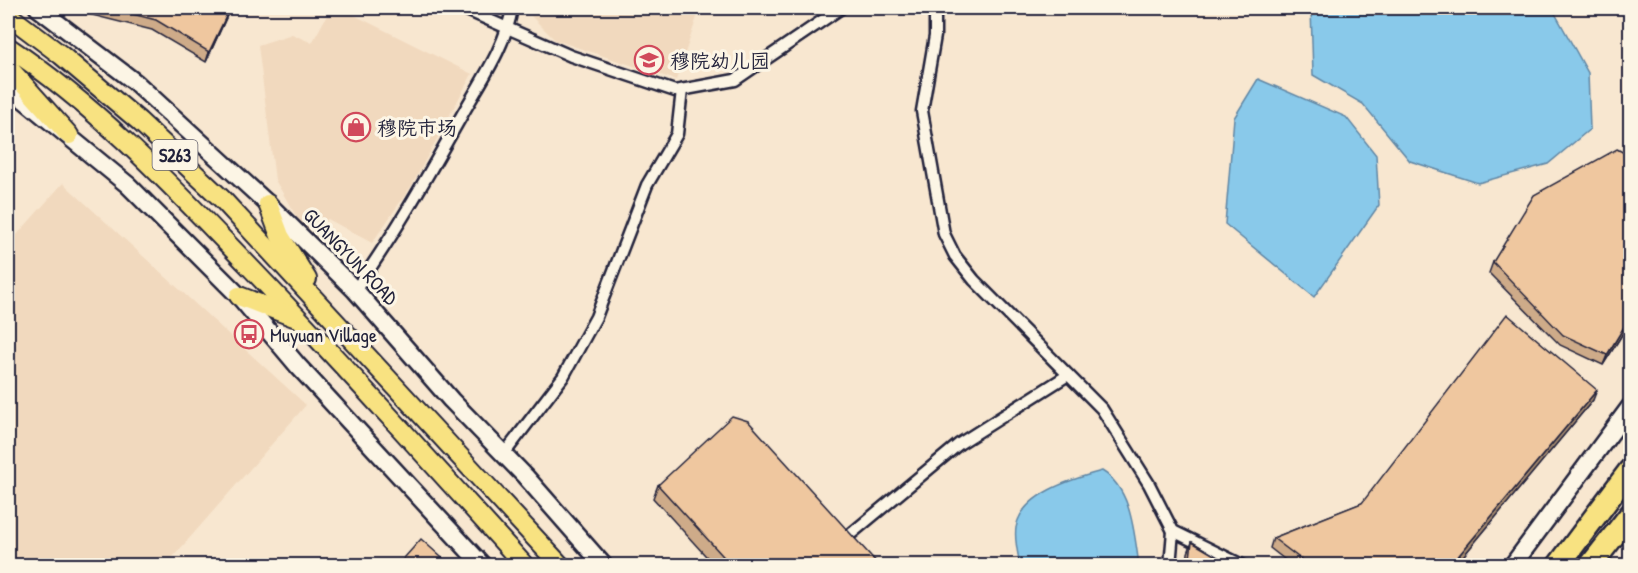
<svg xmlns="http://www.w3.org/2000/svg" width="1638" height="573" font-family="'Patrick Hand','LXGW WenKai TC',sans-serif">
<rect width="100%" height="100%" fill="#f8e7d0"/>
<filter id="ink" filterUnits="userSpaceOnUse"><feTurbulence type="fractalNoise" baseFrequency=".0167" numOctaves="2"/><feDisplacementMap in="SourceGraphic" scale="12" xChannelSelector="R" yChannelSelector="G"/><feConvolveMatrix kernelMatrix="1 2 1 2 8 2 1 2 1" color-interpolation-filters="sRGB"/></filter>
<g filter="url(#ink)">
<!-- built -->
<g fill="#f1d9be">
<path d="M331 8H340L472 74 412 185 372 243 328 219 306 233 275 180 258 45 292 34 312 43Z"/>
<path d="M528 8H700L676 80 555 40 528 13Z"/>
<path d="M63 183 306 405 166 565H8V245Z"/>
</g>
<!-- water -->
<g fill="#89c9ea" stroke="#6086a4" stroke-width="1.5">
<path d="M1311 8H1552L1588 73 1590 129 1548 164 1478 183 1410 161 1363 104 1313 75Z"/>
<path d="M1258 79 1346 117 1376 155 1379 205 1314 297 1225 224 1234 118Z"/>
<path d="M1102 471C1132 489 1134 533 1139 565H1020C1018 554 1014 539 1016 528 1021 494 1072 479 1102 471Z"/>
</g>
<g fill="none" stroke-linecap="round" stroke-linejoin="round">
<!-- street casing -->
<g stroke="#22223b" stroke-width="15">
<g id="street">
<path d="M462 8 571 56 675 91 735 80 841 8"/>
<path d="M935 8V36L922 111 944 234 955 256 974 280 1102 409 1149 484 1173 531 1244 566"/>
<path d="M355 290C395 234 428 175 462 115 481 81 506 46 512 8"/>
<path d="M504 454 563 377 596 317 647 185 677 134 682 90"/>
<path d="M852 533 959 444 1068 375"/>
<path d="M1170 566 1173 531"/>
</g>
</g>
<!-- secondary casing -->
<g stroke="#22223b" stroke-width="21">
<g id="secondary">
<path d="M38 8 135 82 268 204 355 290 451 400 525 476 604 566"/>
<path d="M8 90 17 94 128 185 239 296 298 366 483 566"/>
<path d="M1512 566 1630 407"/>
</g>
</g>
<!-- primary casing -->
<g stroke="#22223b" stroke-width="22">
<g id="primary">
<path d="M8 15 61 55 139 121 222 199 561 566"/>
<path d="M8 47C98 107 171 185 246 263 341 362 433 464 525 566"/>
<path d="M8 67 69 135"/>
<path d="M268 204 280 236 307 279"/>
<path d="M239 296 294 317"/>
</g>
</g>
<!-- highway casing -->
<g stroke="#22223b" stroke-width="26">
<g id="highway">
<path d="M1558 566 1630 470"/>
<path d="M1590 566 1630 515"/>
</g>
</g>
<!-- street -->
<use href="#street" stroke="#fcf5e5" stroke-width="10"/>
<!-- secondary -->
<use href="#secondary" stroke="#fcf5e5" stroke-width="16"/>
<!-- primary -->
<use href="#primary" stroke="#f8e281" stroke-width="18"/>
<!-- highway -->
<use href="#highway" stroke="#f8e281" stroke-width="21"/>
</g>
<!-- wall -->
<g fill="#ceab89" stroke="#22223b" stroke-width="1.5">
<path d="M76 8H230L226 18 206 62 152 30 76 11Z"/>
<path d="M1630 156V322L1603 365 1560 345 1489 273 1493 262Z"/>
<path d="M1593 400 1455 566H1293L1270 548 1273 538 1362 503Z"/>
<path d="M658 485 880 566H715L653 498Z"/>
<path d="M1192 542 1233 566H1187L1188 553Z"/>
</g>
<!-- shaded-wall -->
<g fill="#a78b6f" stroke="#22223b" stroke-width="1.5">
<path d="M230 8 226 18 206 62 209 52Z"/>
<path d="M1630 317V322L1603 365 1607 355Z"/>
<path d="M1597 390 1593 400 1455 566H1450Z"/>
</g>
<!-- building -->
<g fill="#efc79f" stroke="#22223b" stroke-width="1.5">
<path d="M109 8H230L209 52 156 20Z"/>
<path d="M1617 149 1630 156V317L1607 355 1563 335 1493 262 1534 195Z"/>
<path d="M1507 314 1597 390 1450 566H1310L1273 538 1362 503Z"/>
<path d="M732 416 748 421 880 566H732L658 485Z"/>
<path d="M421 539 451 566H397Z"/>
<path d="M1192 542 1233 566H1189Z"/>
</g>
</g>
<!-- icons -->
<defs>
<g id="school-ring" transform="scale(1.5)"><circle r="9.5" fill="#fcf5e5" stroke="#d1495b" stroke-width="1.5"/><path d="M0-5L7-2L0 1L-7-2ZM-4 1L0 2.5L4 1V4Q0 6-4 4Z" fill="#d1495b"/></g>
<g id="shop-ring" transform="scale(1.5)"><circle r="9.5" fill="#fcf5e5" stroke="#d1495b" stroke-width="1.5"/><path d="M-5-2.5h2.3a2.7 3.5 0 0 1 5.4 0H5L5.5 6h-11ZM-1.5-2.5h3a1.5 2.3 0 0 0-3 0Z" fill="#d1495b"/></g>
<g id="bus-ring" transform="scale(1.5)"><circle r="9.5" fill="#fcf5e5" stroke="#d1495b" stroke-width="1.5"/><path d="M-5-6H5V4H4V6H2V4H-2V6H-4V4H-5ZM-3.5-4V0h7V-4ZM-3.5 1.2v1.5H-2V1.2ZM2 1.2v1.5H3.5V1.2Z" fill="#d1495b"/></g>
</defs>
<g fill-rule="evenodd">
<use href="#school-ring" x="649" y="60"/>
<use href="#shop-ring" x="356" y="127"/>
<use href="#bus-ring" x="249" y="334"/>
</g>
<g text-anchor="middle" dominant-baseline="central" stroke-width="6" stroke-linejoin="round" paint-order="stroke">
<!-- shield labels -->
<rect fill="#fcf5e5" stroke="#63616e" stroke-width="1.5" x="152.5" y="140" width="45" height="30" rx="4.5"/>
<g font-size="18" font-weight="bold" fill="#22223b">
<text x="175" y="155">S263</text>
</g>
<!-- poi labels -->
<g font-size="20" fill="#22223b" stroke="#fcf5e5" text-anchor="start">
<text x="670" y="60">穆院幼儿园</text>
<text x="377" y="127">穆院市场</text>
<text x="270" y="334">Muyuan Village</text>
</g>
<!-- street labels -->
<g font-size="20" fill="#22223b" stroke="#fcf5e5">
<text transform="translate(351 256) rotate(46)">GUANGYUN ROAD</text>
</g>
</g>
<!-- margin -->
<rect width="1638" height="573" fill="none" stroke="#fcf5e5" stroke-width="30"/>
<rect x="15" y="15" width="1608" height="543" fill="none" stroke="#22223b" stroke-width="2" filter="url(#ink)"/>
</svg>
